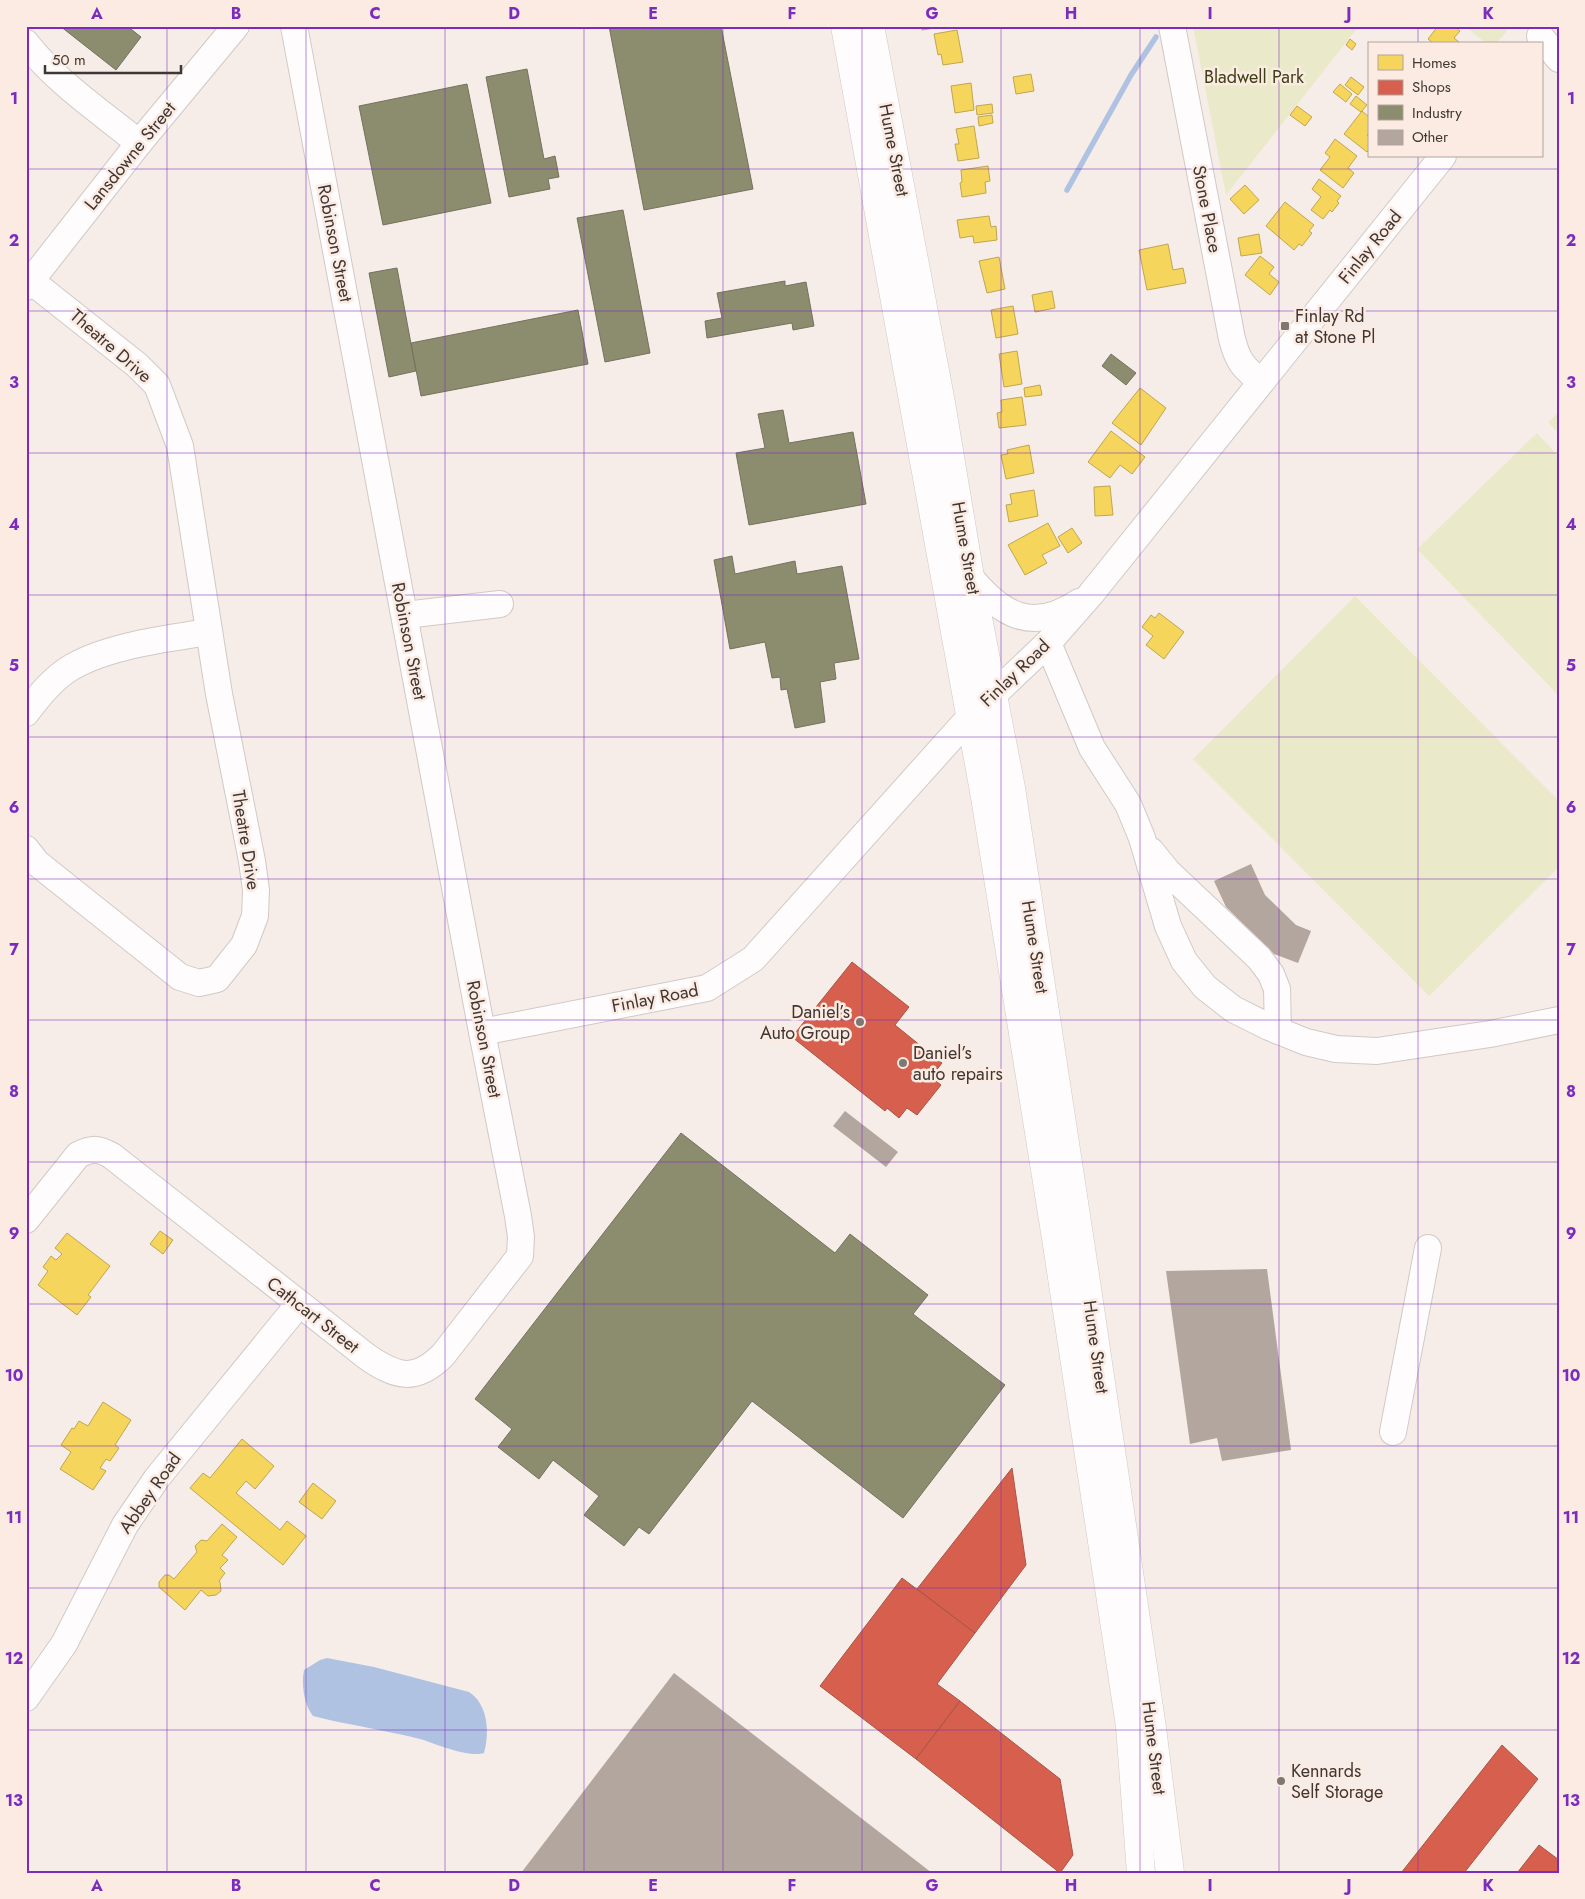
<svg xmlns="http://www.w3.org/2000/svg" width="1585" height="1899" font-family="Jost,sans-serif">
<rect width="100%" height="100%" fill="#f6ede8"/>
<!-- green -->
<g fill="#eae9ca">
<path d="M1193 26H1359L1226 195Z"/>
<path d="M1465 26H1511L1496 44H1487Z"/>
<path d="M1559 412V434L1548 422Z"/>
<path d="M1537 433 1559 457V696L1417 549Z"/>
<path d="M1355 596 1559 801V867L1429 996 1193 759Z"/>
</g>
<!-- water -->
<path fill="#b0c2e1" d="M327 1658 374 1667 469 1692C488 1704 490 1733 484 1753 468 1758 437 1744 420 1739 385 1730 348 1725 313 1716 304 1705 301 1684 304 1670L320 1660Z"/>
<!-- homes -->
<g fill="#f6d55c" stroke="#bfa650">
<path d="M921 26H941V27L922 30Z"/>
<path d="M1438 26H1454L1460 31 1454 38 1459 42 1457 44H1434L1428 39Z"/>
<path d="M957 30 963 62 943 65 941 54 938 55 934 34Z"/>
<path d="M1350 39 1356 44 1352 50 1346 45Z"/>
<path d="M1031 74 1034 91 1016 94 1013 77Z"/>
<path d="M1351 77 1364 87 1358 95 1345 85Z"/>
<path d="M971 83 974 110 955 113 951 86Z"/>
<path d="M1340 84 1352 94 1346 102 1333 92Z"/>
<path d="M1356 96 1367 105 1361 112 1350 104Z"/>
<path d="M992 104 993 113 977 115 976 106Z"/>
<path d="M1297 106 1312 117 1305 126 1290 115Z"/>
<path d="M1362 111 1369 117V133L1367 135 1369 137V150L1367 152 1344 134Z"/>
<path d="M992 115 993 123 979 126 978 117Z"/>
<path d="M974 126 979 158 958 161 955 144H959L956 129Z"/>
<path d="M1335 139 1357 156 1348 168 1354 173 1343 188 1320 170 1330 157 1325 153Z"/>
<path d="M988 166 990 181 985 182 986 193 962 197 960 183 962 182 961 170Z"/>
<path d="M1319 179 1341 196 1337 201 1339 203 1332 212 1330 210 1323 219 1311 210 1321 197 1312 189Z"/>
<path d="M1245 185 1259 200 1244 214 1230 199Z"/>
<path d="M1285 202 1314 225 1309 231 1312 233 1302 246 1299 244 1294 250 1266 226Z"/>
<path d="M989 216 991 227 996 226 997 240 974 243 973 236 960 238 957 220Z"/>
<path d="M1259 234 1262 253 1241 256 1238 238Z"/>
<path d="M1168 244 1173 270 1183 268 1186 283 1147 290 1139 250Z"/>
<path d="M1260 256 1274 267 1269 274 1279 282 1270 295 1245 275Z"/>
<path d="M999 257 1005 289 987 293 979 261Z"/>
<path d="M1052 291 1055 308 1035 312 1032 295Z"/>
<path d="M1013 306 1018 334 996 338 991 310Z"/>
<path d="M1017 351 1022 384 1004 387 999 354Z"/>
<path d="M1040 385 1042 395 1025 397 1024 388Z"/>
<path d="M1140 388 1166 408 1141 445 1112 423Z"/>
<path d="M1022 397 1026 425 999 428 997 413 1002 412 1001 400Z"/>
<path d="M1111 431 1145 457 1132 474 1120 465 1110 478 1088 462Z"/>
<path d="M1029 445 1034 473 1006 479 1001 455 1008 454 1007 450Z"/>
<path d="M1110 486 1113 515 1095 516 1094 487Z"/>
<path d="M1034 490 1038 516 1009 522 1006 505 1012 504 1010 494Z"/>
<path d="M1048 523 1060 546 1042 555 1047 563 1025 575 1008 545Z"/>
<path d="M1072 528 1082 543 1068 553 1058 537Z"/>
<path d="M1159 613 1184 632 1164 659 1146 645 1153 636 1142 627 1151 615 1155 618Z"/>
<path d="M160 1231 173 1240 163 1254 150 1244Z"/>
<path d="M67 1233 110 1266 88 1295 91 1297 77 1315 38 1285 48 1271 43 1267 51 1256 56 1260 62 1254 55 1248Z"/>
<path d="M103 1402 131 1420 115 1445 119 1448 110 1461 106 1459 100 1468 106 1471 93 1490 60 1469 71 1452 61 1445 72 1428 74 1429 79 1421 88 1426Z"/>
<path d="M242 1439 274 1466 255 1489 246 1481 236 1493 280 1530 287 1521 306 1536 283 1565 190 1488 203 1473 210 1478Z"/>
<path d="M313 1483 336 1501 322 1519 299 1502Z"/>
<path d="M222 1524 237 1537 222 1555 228 1560 220 1568 225 1573 219 1581 220 1582 221 1591 216 1595 208 1596 201 1590 185 1610 159 1587V1582L165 1575H169L174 1579 197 1552 195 1546 201 1540 207 1541Z"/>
</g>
<!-- shops -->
<g fill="#d6604d" stroke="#a85446">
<path d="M852 962 909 1007 895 1025 942 1063 931 1077 941 1085 917 1115 907 1108 899 1118 887 1108 885 1111 792 1037Z"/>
<path d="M1012 1468 1026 1565 975 1633 917 1589Z"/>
<path d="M902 1578 975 1633 937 1684 960 1701 916 1759 820 1686Z"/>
<path d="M960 1701 1060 1779 1073 1855 1060 1873 916 1759Z"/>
<path d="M1502 1745 1538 1779 1464 1873H1401Z"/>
<path d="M1539 1845 1559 1860V1873H1517Z"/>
</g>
<!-- industry -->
<g fill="#8c8c6e" stroke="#75725d">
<path d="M60 26H76L80 29 82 26H127L141 37 116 70Z"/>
<path d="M609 26H721L753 189 644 210Z"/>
<path d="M527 69 544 159 555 156 559 177 548 179 550 189 509 197 486 77Z"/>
<path d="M467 84 491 203 383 225 359 106Z"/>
<path d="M623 210 650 353 605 362 577 218Z"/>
<path d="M397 268 416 371 389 377 369 273Z"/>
<path d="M785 281V286L806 282 814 326 793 330 792 323 707 338 705 321 722 318 717 293Z"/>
<path d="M578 310 588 364 421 396 411 343Z"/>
<path d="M1111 354 1136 373 1126 385 1102 366Z"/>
<path d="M783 410 789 443 853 432 866 504 749 525 736 453 765 448 758 414Z"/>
<path d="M732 556 735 574 795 561 797 574 842 566 859 659 834 663 836 679 820 682 825 722 795 728 787 689 781 690 780 677 772 678 765 642 730 649 714 560Z"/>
<path d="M681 1133 835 1253 850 1234 928 1295 913 1314 1005 1385 903 1518 752 1401 649 1534 639 1527 624 1546 584 1515 599 1496 553 1460 539 1479 498 1447 512 1429 475 1399Z"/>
</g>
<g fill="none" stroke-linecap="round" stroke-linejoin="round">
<!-- stream -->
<path stroke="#b0c2e1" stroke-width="5.5" d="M1067 190 1131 75 1156 37"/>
</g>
<!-- building -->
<g fill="#b3a69e">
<path d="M1251 864 1265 895 1296 925 1311 931 1298 963 1274 954 1226 907 1214 881Z"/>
<path d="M845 1111 898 1152 886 1167 833 1126Z"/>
<path d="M1267 1269 1291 1450 1222 1461 1217 1438 1190 1444 1166 1271Z"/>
<path d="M674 1673 932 1873H521Z"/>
</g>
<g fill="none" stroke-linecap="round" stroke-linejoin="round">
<!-- minor casing -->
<g stroke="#d1c9c6" stroke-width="28">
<g id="minor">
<path d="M1172 26 1232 339C1238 362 1243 367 1261 382"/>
<path d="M1540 36 1559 59"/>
<path d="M26 43C57 83 101 112 139 143"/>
<path d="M26 287 139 143 236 26"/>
<path d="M970 577C1002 616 1033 633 1079 602"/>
<path d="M405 615 500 604"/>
<path d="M1048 643 1092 748 1128 804 1142 838 1168 926 1184 961 1205 987 1233 1009 1269 1027 1306 1042 1336 1049 1377 1051 1490 1034 1559 1020"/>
<path d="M26 713C39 696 53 678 72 667 108 646 168 638 209 632"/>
<path d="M26 849 37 863 180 977 199 983 217 979 244 945 255 916 256 890 252 861 219 694 180 446 157 385 137 365 31 281"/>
<path d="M1151 851 1168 872 1259 958 1271 974 1277 989 1278 1031"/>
<path d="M482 1032 707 988 753 959 970 717 1048 643 1091 594 1443 156"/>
<path d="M26 1220 78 1155C93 1148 98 1148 112 1156L366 1356C396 1377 415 1383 443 1355L520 1256 521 1237 518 1216 482 1032 294 26"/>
<path d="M1393 1432 1428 1248"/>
<path d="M26 1698 64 1644 125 1525 157 1478 299 1304"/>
</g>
</g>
<!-- major casing -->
<g stroke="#d1c9c6" stroke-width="29">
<g id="major">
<path d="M845 26 985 797 1056 1238 1130 1726 1141 1873"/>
<path d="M870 26 941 403 970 577 1011 788 1085 1275 1152 1728 1170 1873"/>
</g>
</g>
<!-- minor -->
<use href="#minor" stroke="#fefcfc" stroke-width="26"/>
<!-- major -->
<use href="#major" stroke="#fefcfc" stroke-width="28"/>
</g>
<!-- grid -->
<path fill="none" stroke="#7b2cbf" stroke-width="1" stroke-opacity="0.55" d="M167 26V1873M306 26V1873M445 26V1873M584 26V1873M723 26V1873M862 26V1873M1001 26V1873M1140 26V1873M1279 26V1873M1418 26V44M1418 156V1873M26 169H1559M26 311H1559M26 453H1559M26 595H1559M26 737H1559M26 879H1559M26 1020H1559M26 1162H1559M26 1304H1559M26 1446H1559M26 1588H1559M26 1730H1559"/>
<!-- markers -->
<g fill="#7e7773" stroke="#fcebe2" stroke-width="2">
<rect x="1280" y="321" width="10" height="10" rx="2.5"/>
<circle cx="860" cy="1022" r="5"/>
<circle cx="903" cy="1063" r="5"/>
<circle cx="1281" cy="1781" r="5"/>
</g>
<g text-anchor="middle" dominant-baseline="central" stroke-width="5" stroke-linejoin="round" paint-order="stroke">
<!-- park labels -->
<g font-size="18" fill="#3d4015" stroke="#fcebe2">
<text x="1254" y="77">Bladwell Park</text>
</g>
<!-- street labels -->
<g font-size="18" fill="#3e3734" stroke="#fcebe2">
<text transform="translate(894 150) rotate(79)">Hume Street</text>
<text transform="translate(130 156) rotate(-51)">Lansdowne Street</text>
<text transform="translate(1207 209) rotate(79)">Stone Place</text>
<text transform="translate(335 243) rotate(79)">Robinson Street</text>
<text transform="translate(1370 247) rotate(-51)">Finlay Road</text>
<text transform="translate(111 346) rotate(41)">Theatre Drive</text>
<text transform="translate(966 548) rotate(80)">Hume Street</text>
<text transform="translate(409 641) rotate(79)">Robinson Street</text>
<text transform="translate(1015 673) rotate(-44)">Finlay Road</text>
<text transform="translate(246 840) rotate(81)">Theatre Drive</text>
<text transform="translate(1035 947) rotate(81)">Hume Street</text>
<text transform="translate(655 998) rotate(-11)">Finlay Road</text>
<text transform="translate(484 1039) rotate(79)">Robinson Street</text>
<text transform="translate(313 1315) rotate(38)">Cathcart Street</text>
<text transform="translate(1096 1347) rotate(82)">Hume Street</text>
<text transform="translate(150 1493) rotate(-55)">Abbey Road</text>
<text transform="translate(1154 1748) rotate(83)">Hume Street</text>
</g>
<!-- poi labels -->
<g font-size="18" fill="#3e3734" stroke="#fcebe2" text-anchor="start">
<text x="1295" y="316">Finlay Rd<tspan x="1295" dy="21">at Stone Pl</tspan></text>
<text x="850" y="1012" text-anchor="end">Daniel’s<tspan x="850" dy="21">Auto Group</tspan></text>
<text x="913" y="1053">Daniel’s<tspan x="913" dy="21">auto repairs</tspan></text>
<text x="1291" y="1771">Kennards<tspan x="1291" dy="21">Self Storage</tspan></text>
</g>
</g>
<!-- border -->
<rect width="1585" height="1899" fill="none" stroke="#fcebe2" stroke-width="55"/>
<!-- legend -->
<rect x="1368" y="42" width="175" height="115" fill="#fcebe2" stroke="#b0a39c"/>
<rect x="1378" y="55" width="25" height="15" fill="#f6d55c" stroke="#b0a39c"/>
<text x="1412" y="68" font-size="15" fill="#3e3734">Homes</text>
<rect x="1378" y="80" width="25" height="15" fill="#d6604d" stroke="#b0a39c"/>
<text x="1412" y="92" font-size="15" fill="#3e3734">Shops</text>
<rect x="1378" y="105" width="25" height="15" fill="#8c8c6e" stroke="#b0a39c"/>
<text x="1412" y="118" font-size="15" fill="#3e3734">Industry</text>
<rect x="1378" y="130" width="25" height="15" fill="#b3a69e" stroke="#b0a39c"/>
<text x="1412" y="142" font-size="15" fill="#3e3734">Other</text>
<!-- scale -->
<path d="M45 65v8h136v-8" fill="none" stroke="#3e3734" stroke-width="2.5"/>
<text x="52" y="65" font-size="15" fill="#3e3734" stroke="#fcebe2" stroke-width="4" paint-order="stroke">50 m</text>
<rect x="28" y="28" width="1530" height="1844" fill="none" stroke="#7b2cbf" stroke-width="2"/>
<g font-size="16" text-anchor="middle" font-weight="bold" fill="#7b2cbf">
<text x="97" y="19">A</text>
<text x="236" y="19">B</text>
<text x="375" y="19">C</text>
<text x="514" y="19">D</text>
<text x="653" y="19">E</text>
<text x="792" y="19">F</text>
<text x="932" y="19">G</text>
<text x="1071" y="19">H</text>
<text x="1210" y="19">I</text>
<text x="1349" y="19">J</text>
<text x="1488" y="19">K</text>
<text x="14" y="104">1</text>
<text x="1571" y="104">1</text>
<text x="14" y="246">2</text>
<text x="1571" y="246">2</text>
<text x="14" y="388">3</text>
<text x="1571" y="388">3</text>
<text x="14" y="530">4</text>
<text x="1571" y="530">4</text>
<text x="14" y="671">5</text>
<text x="1571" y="671">5</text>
<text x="14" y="813">6</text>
<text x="1571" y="813">6</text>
<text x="14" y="955">7</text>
<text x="1571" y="955">7</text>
<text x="14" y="1097">8</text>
<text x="1571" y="1097">8</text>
<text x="14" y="1239">9</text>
<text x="1571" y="1239">9</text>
<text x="14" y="1381">10</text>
<text x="1571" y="1381">10</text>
<text x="14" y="1523">11</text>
<text x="1571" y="1523">11</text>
<text x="14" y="1664">12</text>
<text x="1571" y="1664">12</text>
<text x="14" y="1806">13</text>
<text x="1571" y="1806">13</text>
<text x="97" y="1891">A</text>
<text x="236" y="1891">B</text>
<text x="375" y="1891">C</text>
<text x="514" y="1891">D</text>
<text x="653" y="1891">E</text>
<text x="792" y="1891">F</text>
<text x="932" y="1891">G</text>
<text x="1071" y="1891">H</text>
<text x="1210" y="1891">I</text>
<text x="1349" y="1891">J</text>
<text x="1488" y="1891">K</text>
</g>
</svg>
